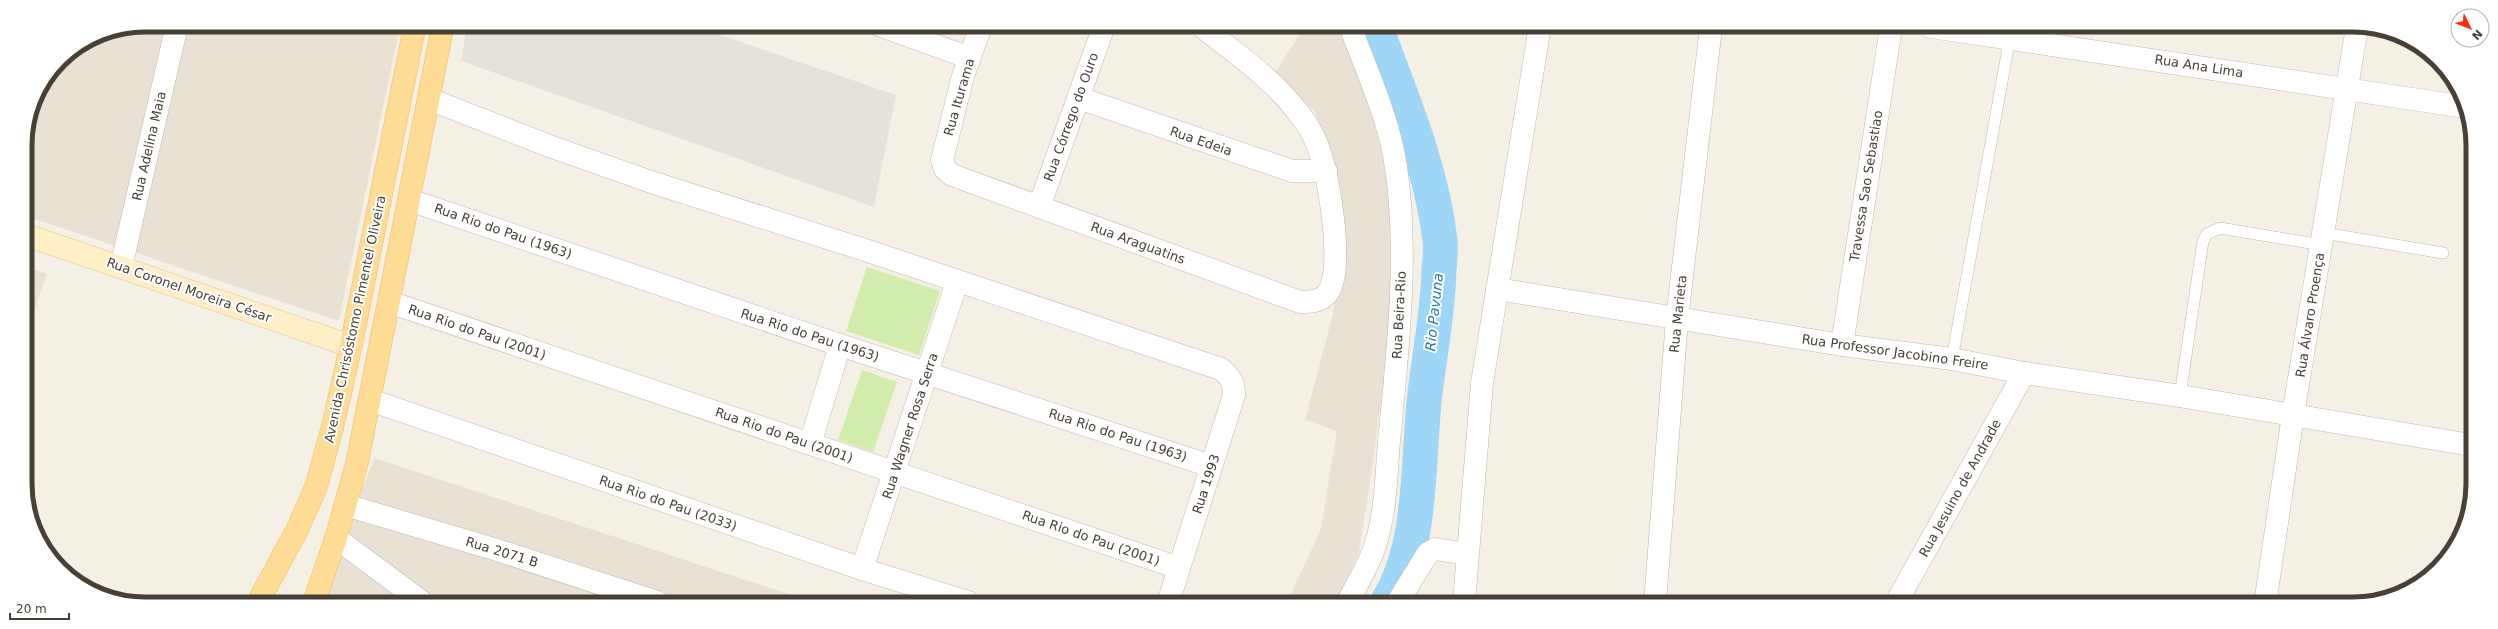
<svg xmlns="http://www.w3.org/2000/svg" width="2498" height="629" font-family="'DejaVu Sans',sans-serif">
<rect width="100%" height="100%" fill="#f5f0e6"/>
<!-- residential -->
<g fill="#e9e1d4">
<path d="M145 25H400L339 321 26 216 25 137 34 99 60 60 99 34Z"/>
<path d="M1305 26H1341L1368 100 1382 153 1392 213 1390 330 1371 476 1359 552 1337 603H1287L1321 529 1332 461 1337 431 1305 420 1333 314 1342 248 1335 176 1315 112 1275 73Z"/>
<path d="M26 266 47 274 26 333Z"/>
<path d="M375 458 813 602H324L316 596Z"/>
</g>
<!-- industrial -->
<path fill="#e7e1db" d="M467 25 694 26 896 95 874 207 461 61Z"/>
<!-- green -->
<g fill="#d2ecab">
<path d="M867 267 940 291 919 355 846 331Z"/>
<path d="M862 370 897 382 873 452 838 440Z"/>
</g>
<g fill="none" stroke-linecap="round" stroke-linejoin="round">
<!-- river -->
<path stroke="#9dd6f7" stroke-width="35" d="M1375 26C1401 96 1431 165 1440 240 1441 250 1440 260 1439 270 1438 312 1430 352 1425 393 1417 460 1424 544 1387 603"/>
<!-- lane casing -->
<g stroke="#c1b7a8" stroke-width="12">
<g id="lane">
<path d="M2324 233 2443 253"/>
<path d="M1952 359 2010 37"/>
<path d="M2180 396 2203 241 2207 234 2220 228 2322 245"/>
</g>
</g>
<!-- street casing -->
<g stroke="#c1b7a8" stroke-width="23">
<g id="street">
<path d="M881 26 970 58"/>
<path d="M981 26 963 76 942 160 945 169 952 175 1300 302C1309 302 1319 302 1326 295 1346 275 1329 179 1320 153 1316 139 1309 126 1300 115 1274 79 1235 53 1201 26"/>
<path d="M1931 27 2466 107"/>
<path d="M1079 98 1292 171H1326"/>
<path d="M429 99 552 147 654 183 865 250 1221 369C1231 377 1234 383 1234 395L1168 603"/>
<path d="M409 200 840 345 1211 466"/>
<path d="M1039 207 1104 26"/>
<path d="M121 267 177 25"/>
<path d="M1497 289 1842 345 1952 359 2024 373 2180 396 2471 445"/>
<path d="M389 302 1179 568"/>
<path d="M1842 345 1891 27"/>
<path d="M370 400 862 569 968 602"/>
<path d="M810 444 840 345"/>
<path d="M345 505 494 549 657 602"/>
<path d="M336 538 422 602"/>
<path d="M862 569 957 282"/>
<path d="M1347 603C1357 585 1367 568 1374 549 1386 515 1386 477 1389 441 1398 350 1410 245 1394 155 1386 113 1365 66 1350 26"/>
<path d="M1397 603 1428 553 1435 549 1467 554"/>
<path d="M1464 603 1482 383 1540 26"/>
<path d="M1655 603 1677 319 1711 27"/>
<path d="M1896 603 2024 373"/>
<path d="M2265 604 2293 415 2357 27"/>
</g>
</g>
<!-- secondary casing -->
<g stroke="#dcc594" stroke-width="23">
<path id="secondary" d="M26 235 351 346"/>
</g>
<!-- primary casing -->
<g stroke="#eebb5b" stroke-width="23">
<g id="primary">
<path d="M258 602 297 530 316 487 332 429 351 346 415 25"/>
<path d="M314 602 336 538 357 463 443 25"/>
</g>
</g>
<!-- lane -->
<use href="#lane" stroke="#fff" stroke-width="11"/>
<!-- street -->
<use href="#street" stroke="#fff" stroke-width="22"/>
<!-- secondary -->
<use href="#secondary" stroke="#ffeec6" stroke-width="22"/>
<!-- primary -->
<use href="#primary" stroke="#ffdc95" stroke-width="22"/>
</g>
<g text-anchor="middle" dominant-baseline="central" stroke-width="4" stroke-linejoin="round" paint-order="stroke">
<!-- street labels -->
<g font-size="13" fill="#484035" stroke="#fff">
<text transform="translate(2199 66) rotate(9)">Rua Ana Lima</text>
<text transform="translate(959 97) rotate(-74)">Rua Iturama</text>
<text transform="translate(1071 117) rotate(-70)">Rua Córrego do Ouro</text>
<text transform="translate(1201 141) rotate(19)">Rua Edeia</text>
<text transform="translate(149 146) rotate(-77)">Rua Adelina Maia</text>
<text transform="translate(1866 186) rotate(-81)">Travessa Sao Sebastiao</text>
<text transform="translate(503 231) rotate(19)">Rua Rio do Pau (1963)</text>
<text transform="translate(1138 243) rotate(20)">Rua Araguatins</text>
<text transform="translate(189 290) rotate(19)">Rua Coronel Moreira César</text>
<text transform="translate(1678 314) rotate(-84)">Rua Marieta</text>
<text transform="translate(1399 315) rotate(-87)">Rua Beira-Rio</text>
<text transform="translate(2310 315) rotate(-81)">Rua Álvaro Proença</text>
<text transform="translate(355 319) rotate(-78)">Avenida Chrisóstomo Pimentel Oliveira</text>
<text transform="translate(477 332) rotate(19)">Rua Rio do Pau (2001)</text>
<text transform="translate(810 335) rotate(18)">Rua Rio do Pau (1963)</text>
<text transform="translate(1895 352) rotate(8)">Rua Professor Jacobino Freire</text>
<text transform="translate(910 426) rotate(-72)">Rua Wagner Rosa Serra</text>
<text transform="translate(784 435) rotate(19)">Rua Rio do Pau (2001)</text>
<text transform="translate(1118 435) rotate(18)">Rua Rio do Pau (1963)</text>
<text transform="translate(1206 484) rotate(-72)">Rua 1993</text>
<text transform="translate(1960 488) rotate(-61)">Rua Jesuino de Andrade</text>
<text transform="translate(668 503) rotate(19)">Rua Rio do Pau (2033)</text>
<text transform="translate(1091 538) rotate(19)">Rua Rio do Pau (2001)</text>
<text transform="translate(502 552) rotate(17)">Rua 2071 B</text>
</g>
<!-- water labels -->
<g font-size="14" font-style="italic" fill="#2278ad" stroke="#fff">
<text transform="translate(1434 312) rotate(-84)">Rio Pavuna</text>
</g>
</g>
<!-- crop -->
<path d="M0 0H2498V629H0ZM145 32H2353A113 113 0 0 1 2466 145V484A113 113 0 0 1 2353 597H145A113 113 0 0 1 32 484V145A113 113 0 0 1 145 32Z" fill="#fff" fill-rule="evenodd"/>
<path fill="none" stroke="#484035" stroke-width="5" d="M145 32H2353A113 113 0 0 1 2466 145V484A113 113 0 0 1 2353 597H145A113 113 0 0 1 32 484V145A113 113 0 0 1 145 32Z"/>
<!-- north arrow -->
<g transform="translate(2470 28) rotate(133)"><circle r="19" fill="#ffffff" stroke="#b6b3ae"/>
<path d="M0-3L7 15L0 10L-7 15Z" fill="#ff2b13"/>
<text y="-6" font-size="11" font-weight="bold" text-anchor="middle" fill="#484035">N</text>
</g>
<!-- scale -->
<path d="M10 613v6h59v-6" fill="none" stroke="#484035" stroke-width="2"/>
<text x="16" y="613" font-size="12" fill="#484035" stroke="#ffffff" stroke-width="3" paint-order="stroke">20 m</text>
</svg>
